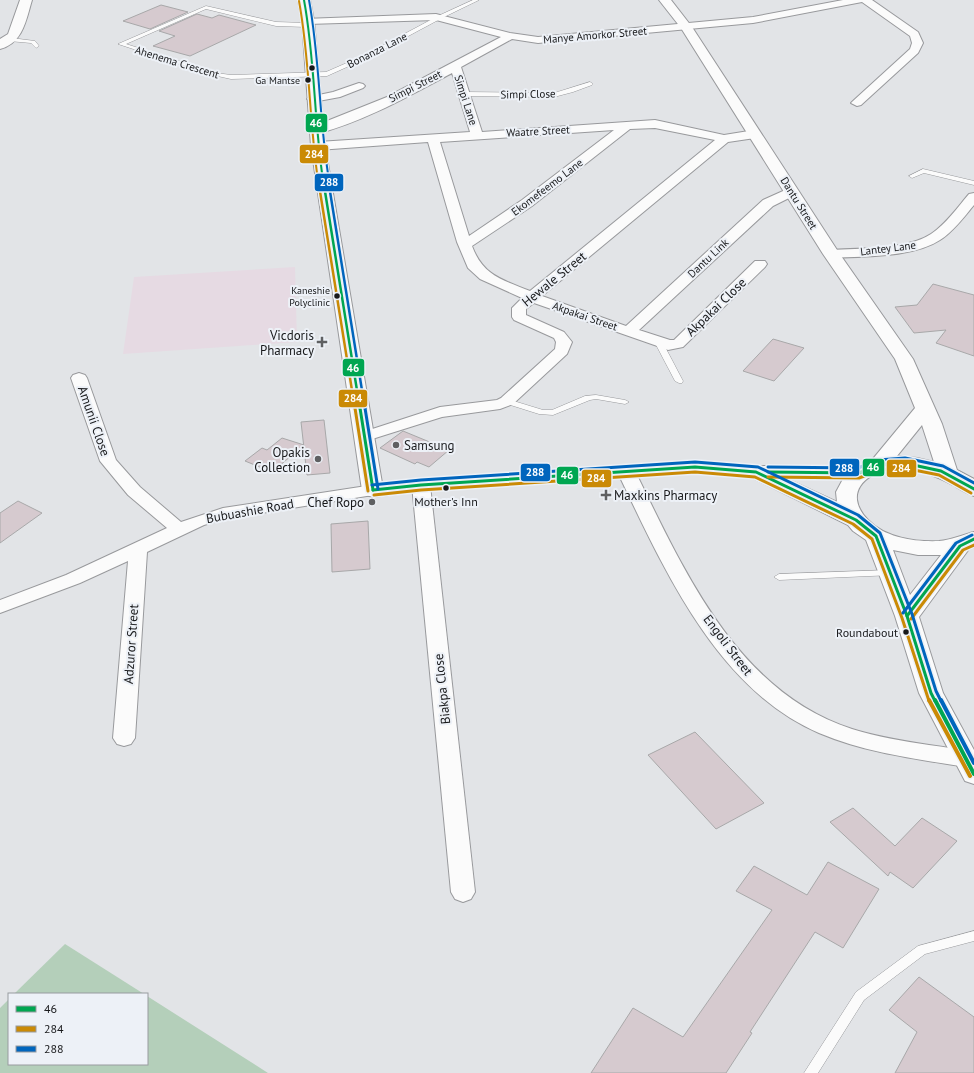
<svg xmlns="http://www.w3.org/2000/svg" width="974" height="1073" font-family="'PT Sans',sans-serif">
<rect width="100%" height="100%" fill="#e2e4e7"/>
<!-- medical -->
<path fill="#e6dae3" d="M295 267 297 342 123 354 134 277Z"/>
<!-- green -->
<g fill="#b4cfba">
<path d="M65 944 144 994H14Z"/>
<path d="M147 996 268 1073H0V1008L9 999V1064H147Z"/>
</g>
<!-- building -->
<g fill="#d6cacf" stroke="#a8a8a9">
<path d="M161 5 188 12 150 29 123 21Z"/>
<path d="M197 14 212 18 219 15 256 25 190 56 153 46 175 36 159 31Z"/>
<path d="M933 284 974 295V356L936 343 946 330 914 333 895 307 917 305Z"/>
<path d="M773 339 804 348 774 381 743 371Z"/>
<path d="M324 420 330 473 307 475 301 422Z"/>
<path d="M403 431 449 450 429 467 417 462 415 464 380 448Z"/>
<path d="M282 438 304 445 272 472 245 461 262 448 267 450Z"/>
<path d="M18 501 42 513 0 543V513Z"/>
<path d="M368 521 370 569 332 572 331 524Z"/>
<path d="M695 732 764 803 716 829 648 755Z"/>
<path d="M853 808 895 846 922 818 957 841 913 888 890 872 888 876 830 822Z"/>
<path d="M828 862 879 889 843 948 815 932 750 1032 752 1033 726 1073H591L633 1008 683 1037 772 910 736 891 754 866 807 895Z"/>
<path d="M919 977 974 1017V1073H895L917 1032 889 1010Z"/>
</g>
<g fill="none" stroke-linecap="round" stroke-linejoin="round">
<!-- lane casing -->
<g stroke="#98999c" stroke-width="1">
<g id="lane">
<path d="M473 0H479L442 18 369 57 327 76 231 79 213 75 118 44 206 6 276 22 307 23 310 25 307 27 276 26 206 9 126 44 216 73 231 75 326 72 365 55 438 16Z"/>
<path d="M11 38 35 41 39 46 36 48 31 43 9 41 8 40Z"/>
<path d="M590 82 593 84 592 85 573 92 554 97 464 96 461 94 464 92 554 93Z"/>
<path d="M923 169 974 181V185L924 173 912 178 909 176Z"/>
<path d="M655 339H658L662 341 683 381 682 383H679L675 381 654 341Z"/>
<path d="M596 395 625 400 629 402 625 404 596 399 590 400 553 415 539 414 504 403 503 401 507 399 543 410H552L585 396Z"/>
<path d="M890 570 893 571 895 573 893 575 779 580 774 577 779 574Z"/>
<path d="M974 931V941L925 954 864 1000 818 1073H804L856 992 918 946Z"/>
</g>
</g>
<!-- street casing -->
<g stroke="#98999c" stroke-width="2">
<g id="street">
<path d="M843 0H872L918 32 923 43 918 53 861 105 857 106 851 103 853 101 910 49 912 43 910 36 862 2 753 23 538 43 512 39 461 67 482 132 655 120 724 135 755 130 761 134 755 138 728 142 542 296 626 326 763 200 792 187 798 191 797 194 773 206 639 330 670 340H674L755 261H765L767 264 765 267 683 347 668 350 663 348 534 303 526 309V315L564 332 572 342 567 354 513 404 500 409 442 417 369 440 363 442 357 440 355 437 357 434 440 407 497 400 501 398 555 349 556 342 554 338 514 320 512 317V308L522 298 480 279 468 268 457 242 428 142 318 150 312 146 318 142 470 132 452 73C409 96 363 122 316 134L310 130 312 127 387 97 501 37 436 20 308 24 304 23 303 21 304 19 436 14 510 33 538 37 753 17ZM655 128 715 140 530 291C503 280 483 276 472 246L532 206 630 129ZM614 130 522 200 469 236 440 142Z"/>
<path d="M359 83 363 84 365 86 363 88 340 97 313 102 307 99 309 97 333 92Z"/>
<path d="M974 193V205C964 217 953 232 940 240 913 258 863 256 831 258L826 257 824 254 826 251 831 250C859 248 907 250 931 234 946 224 957 208 969 194Z"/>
<path d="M79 373 85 375 87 378 116 460 140 487 181 522 223 508 373 485 379 486 382 490 379 494 373 495 224 519 204 525 147 552 135 738 131 744 124 746 117 744 113 738 128 561 80 583 0 613V600L66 575 167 528 128 495 100 461 71 378 73 375Z"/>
<path d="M626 466 632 467 635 471C684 571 737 692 852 729 877 737 903 741 929 745 944 747 959 749 974 753V765L966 767C917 759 866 753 819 733 716 689 663 567 617 471L620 467Z"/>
<path d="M421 480 427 481 430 485 475 892 471 899 463 902 455 899 451 892 412 485 415 481Z"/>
</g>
</g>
<!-- secondary casing -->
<g stroke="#98999c" stroke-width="2">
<g id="secondary">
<path d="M20 0H32C26 20 23 43 0 49V39L8 34Z"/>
<path d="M298 0H310L314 21 325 146 382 483 695 461 756 466 857 467 872 460 915 408 895 359 823 254 681 28 659 0H671L692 27 839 253 913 359 942 424 957 470 974 479V496C966 493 960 489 953 485 936 476 919 469 901 469 870 468 840 491 868 520 885 538 916 542 939 541 951 540 962 535 974 532V547L969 549 919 617 943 693 974 750V784L965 781 919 693 895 616 866 540 853 531 848 525 753 478 721 474 695 473 421 491 373 497 366 495 362 490 311 146 302 21ZM922 425 934 462 917 458 897 456ZM787 479H843L836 492 837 502ZM893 550 918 555H941L910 595Z"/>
</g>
</g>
<!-- lane -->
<use href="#lane" fill="#fbfbfb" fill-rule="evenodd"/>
<!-- street -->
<use href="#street" fill="#fbfbfb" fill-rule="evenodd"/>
<!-- secondary -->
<use href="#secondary" fill="#fbfbfb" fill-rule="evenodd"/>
<!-- bus-1-far3 casing -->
<g stroke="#edf1f7" stroke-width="4">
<path id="bus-1-far3" d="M304 0C315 59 314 121 323 180"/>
</g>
<!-- bus-1-far2 casing -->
<g stroke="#edf1f7" stroke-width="5">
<path id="bus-1-far2" d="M323 179 360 409"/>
</g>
<!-- bus-1-far1 casing -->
<g stroke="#edf1f7" stroke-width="6">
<g id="bus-1-far1">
<path d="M360 408 373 490"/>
<path d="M768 472 859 473 879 465 904 463 941 471 974 489"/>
<path d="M373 490 421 485 695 467 756 472 856 520 876 536 907 616 931 693 935 701"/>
<path d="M907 616 960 546 974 539"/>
</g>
</g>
<!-- bus-1 casing -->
<g stroke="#edf1f7" stroke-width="7">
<path id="bus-1" d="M935 700 974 774"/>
</g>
<!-- bus-2-far3 casing -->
<g stroke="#edf1f7" stroke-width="4">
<path id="bus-2-far3" d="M299 1C310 60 309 121 318 180"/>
</g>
<!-- bus-2-far2 casing -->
<g stroke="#edf1f7" stroke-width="5">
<path id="bus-2-far2" d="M318 179 355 409"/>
</g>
<!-- bus-2-far1 casing -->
<g stroke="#edf1f7" stroke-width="6">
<g id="bus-2-far1">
<path d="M355 408 368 491"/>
<path d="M768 477 859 478 880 470 904 468 939 475 971 493"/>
<path d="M374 495 421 490 695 472 755 477 853 524 872 539 902 618 929 701"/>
<path d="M911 619 963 550 974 545"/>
</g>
</g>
<!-- bus-2 casing -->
<g stroke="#edf1f7" stroke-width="7">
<path id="bus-2" d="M929 700 970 776"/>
</g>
<!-- bus-3-far3 casing -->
<g stroke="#edf1f7" stroke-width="4">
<path id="bus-3-far3" d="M309 0C320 59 319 121 329 180"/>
</g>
<!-- bus-3-far2 casing -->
<g stroke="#edf1f7" stroke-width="5">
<path id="bus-3-far2" d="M328 179 365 409"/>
</g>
<!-- bus-3-far1 casing -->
<g stroke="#edf1f7" stroke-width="6">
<g id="bus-3-far1">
<path d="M365 408 378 489"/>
<path d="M768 467 858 468 878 460 905 458 943 466 974 483"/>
<path d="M372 485 421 480 695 462 758 467 858 515 880 533 912 614 936 691 941 701"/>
<path d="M903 613 956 543 972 535"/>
</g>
</g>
<!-- bus-3 casing -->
<g stroke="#edf1f7" stroke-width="7">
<path id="bus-3" d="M941 700 974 763"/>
</g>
<!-- bus-1-far3 -->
<use href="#bus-1-far3" stroke="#00a651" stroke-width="2"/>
<!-- bus-1-far2 -->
<use href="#bus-1-far2" stroke="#00a651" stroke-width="2.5"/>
<!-- bus-1-far1 -->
<use href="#bus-1-far1" stroke="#00a651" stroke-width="3"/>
<!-- bus-1 -->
<use href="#bus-1" stroke="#00a651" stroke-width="4"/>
<!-- bus-2-far3 -->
<use href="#bus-2-far3" stroke="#ca8a05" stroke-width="2"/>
<!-- bus-2-far2 -->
<use href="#bus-2-far2" stroke="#ca8a05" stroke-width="2.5"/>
<!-- bus-2-far1 -->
<use href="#bus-2-far1" stroke="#ca8a05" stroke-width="3"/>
<!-- bus-2 -->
<use href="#bus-2" stroke="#ca8a05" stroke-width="4"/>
<!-- bus-3-far3 -->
<use href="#bus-3-far3" stroke="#0065bd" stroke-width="2"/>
<!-- bus-3-far2 -->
<use href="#bus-3-far2" stroke="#0065bd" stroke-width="2.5"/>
<!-- bus-3-far1 -->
<use href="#bus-3-far1" stroke="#0065bd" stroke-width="3"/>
<!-- bus-3 -->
<use href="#bus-3" stroke="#0065bd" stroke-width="4"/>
</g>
<!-- markers -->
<g fill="#18191b" stroke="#edf1f7" stroke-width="1.5">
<circle cx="312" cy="68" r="3.5"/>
<circle cx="308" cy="80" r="3.5"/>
<circle cx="337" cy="296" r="3.5"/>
<circle cx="446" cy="488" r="3.5"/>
<circle cx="906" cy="632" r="3.5"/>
</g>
<g fill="#5f6062" stroke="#edf1f7" stroke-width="1.5">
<path d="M320 336h4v4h4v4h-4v4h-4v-4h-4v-4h4z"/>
<circle cx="396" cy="445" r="4"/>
<circle cx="318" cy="459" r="4"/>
<path d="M604 489h4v4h4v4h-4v4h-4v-4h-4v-4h4z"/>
<circle cx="372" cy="502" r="4"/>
</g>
<g text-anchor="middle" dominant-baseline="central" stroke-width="4" stroke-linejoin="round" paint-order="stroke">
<!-- far-bus labels -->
<g font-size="10" fill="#18191b" stroke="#edf1f7" text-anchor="end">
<text x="300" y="80">Ga Mantse</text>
<text x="330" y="290">Kaneshie<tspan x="330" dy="12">Polyclinic</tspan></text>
</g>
<!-- far-street labels -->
<g font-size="11" fill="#18191b" stroke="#edf1f7">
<text transform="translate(595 35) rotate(-5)">Manye Amorkor Street</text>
<text transform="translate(377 50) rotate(-27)">Bonanza Lane</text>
<text transform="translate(177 62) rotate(17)">Ahenema Crescent</text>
<text transform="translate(415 86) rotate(-27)">Simpi Street</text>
<text transform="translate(528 94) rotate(-1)">Simpi Close</text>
<text transform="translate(466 100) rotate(72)">Simpi Lane</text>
<text transform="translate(538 131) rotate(-3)">Waatre Street</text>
<text transform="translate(547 187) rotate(-37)">Ekomefeemo Lane</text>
<text transform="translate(799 203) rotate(58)">Dantu Street</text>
<text transform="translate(888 248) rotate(-7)">Lantey Lane</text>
<text transform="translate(708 258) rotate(-43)">Dantu Link</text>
<text transform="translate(585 316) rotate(19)">Akpakai Street</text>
</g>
<!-- bus labels -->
<g font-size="12" fill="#18191b" stroke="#edf1f7">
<text x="446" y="501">Mother's Inn</text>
<text x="898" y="632" text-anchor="end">Roundabout</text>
</g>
<!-- street labels -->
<g font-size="13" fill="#18191b" stroke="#edf1f7">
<text transform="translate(554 279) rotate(-39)">Hewale Street</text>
<text transform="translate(716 307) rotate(-44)">Akpakai Close</text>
<text transform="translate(94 421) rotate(71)">Amunii Close</text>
<text transform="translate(250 511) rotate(-10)">Bubuashie Road</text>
<text transform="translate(131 644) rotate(-86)">Adzuror Street</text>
<text transform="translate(728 645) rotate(53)">Engoli Street</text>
<text transform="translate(442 689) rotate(-96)">Biakpa Close</text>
</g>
<!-- poi labels -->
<g font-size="13" fill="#18191b" stroke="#edf1f7" text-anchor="end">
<text x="314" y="335">Vicdoris<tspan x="314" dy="15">Pharmacy</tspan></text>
<text x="404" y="445" text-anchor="start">Samsung</text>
<text x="310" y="452">Opakis<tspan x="310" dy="15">Collection</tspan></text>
<text x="614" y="495" text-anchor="start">Maxkins Pharmacy</text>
<text x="364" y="502">Chef Ropo</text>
</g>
</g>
<g stroke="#edf1f7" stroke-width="1.5">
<rect x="305" y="113" width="23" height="20" rx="4" fill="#00a651"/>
<rect x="299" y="144" width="30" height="20" rx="4" fill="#ca8a05"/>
<rect x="314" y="173" width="30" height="19" rx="4" fill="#0065bd"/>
<rect x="342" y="358" width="23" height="19" rx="4" fill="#00a651"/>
<rect x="338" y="389" width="30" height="19" rx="4" fill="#ca8a05"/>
<rect x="862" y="458" width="23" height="19" rx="4" fill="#00a651"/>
<rect x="829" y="458" width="31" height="19" rx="4" fill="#0065bd"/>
<rect x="886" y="459" width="31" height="19" rx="4" fill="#ca8a05"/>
<rect x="520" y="463" width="31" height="19" rx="4" fill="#0065bd"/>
<rect x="556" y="466" width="23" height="19" rx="4" fill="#00a651"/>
<rect x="581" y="469" width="31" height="19" rx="4" fill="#ca8a05"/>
</g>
<g font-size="11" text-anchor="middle" font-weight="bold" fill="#fff">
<text x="316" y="127">46</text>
<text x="314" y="158">284</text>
<text x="329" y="186">288</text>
<text x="353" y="372">46</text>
<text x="353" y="402">284</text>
<text x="873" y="471">46</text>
<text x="844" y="472">288</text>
<text x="901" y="472">284</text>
<text x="535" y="476">288</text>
<text x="567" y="479">46</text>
<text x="596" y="482">284</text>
</g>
<!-- legend -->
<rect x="8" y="993" width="140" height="72" fill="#edf1f7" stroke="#989b9f"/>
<rect x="16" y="1006" width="20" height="6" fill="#00a651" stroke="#989b9f"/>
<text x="44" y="1013" font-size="12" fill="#18191b">46</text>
<rect x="16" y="1026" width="20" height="6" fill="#ca8a05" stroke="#989b9f"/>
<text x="44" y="1033" font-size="12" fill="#18191b">284</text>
<rect x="16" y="1046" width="20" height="6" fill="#0065bd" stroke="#989b9f"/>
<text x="44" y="1053" font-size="12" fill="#18191b">288</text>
</svg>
